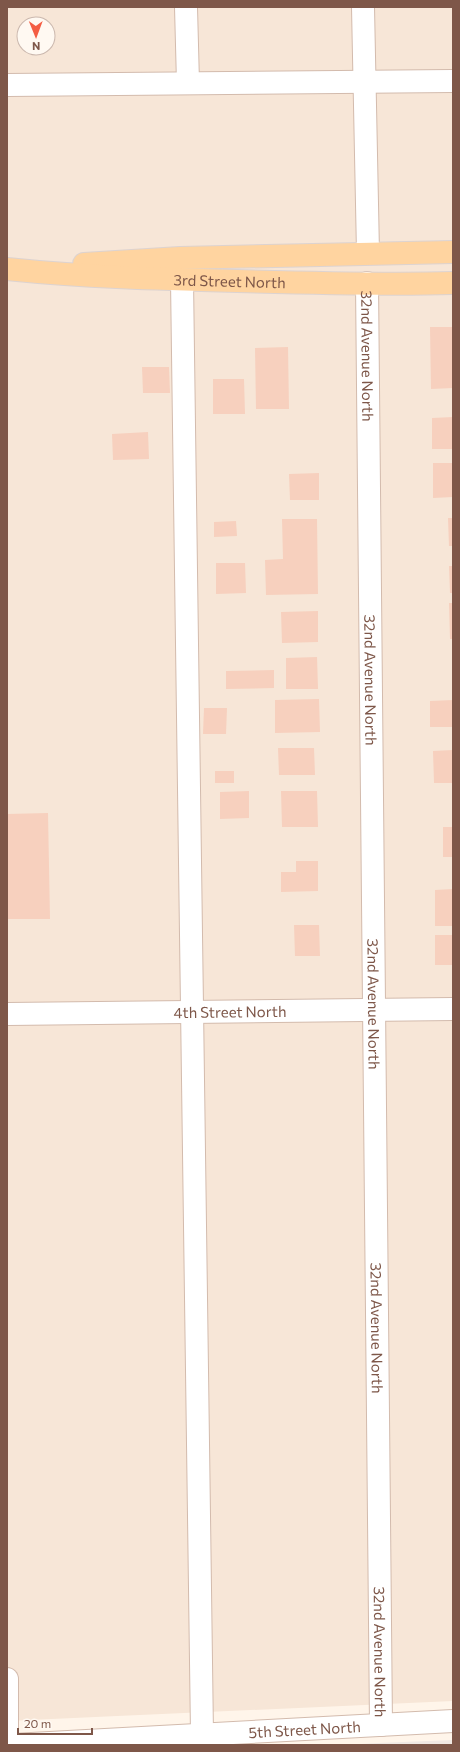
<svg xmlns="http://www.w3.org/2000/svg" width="460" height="1752" font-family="Commissioner,sans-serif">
<rect width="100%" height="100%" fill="#fff5ea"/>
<!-- residential -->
<path fill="#f7e6d7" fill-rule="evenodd" d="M7 7H453V1701L7 1721ZM24 24H48V48H24Z"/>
<!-- industrial -->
<path fill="#f0e8e3" d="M453 1740V1745H343L378 1743Z"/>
<!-- building -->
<g fill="#f7d0be">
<path d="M430 327H453V388L431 389Z"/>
<path d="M288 347 289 409H256L255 348Z"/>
<path d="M142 367H169L170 393H143Z"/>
<path d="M213 379H244L245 414H213Z"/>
<path d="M453 417V449H432V418Z"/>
<path d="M148 432 149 459 113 460 112 434Z"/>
<path d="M433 463H453V497L433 498Z"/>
<path d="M319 473V500H290L289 474Z"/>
<path d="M448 518H453V546H449Z"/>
<path d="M282 519H317L318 594 266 595 265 560 283 559Z"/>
<path d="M236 521 237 536 214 537V522Z"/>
<path d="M216 563H245L246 593 216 594Z"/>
<path d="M449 566H453V593H450Z"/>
<path d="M449 603H453V639H450Z"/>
<path d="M318 611V642L282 643 281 612Z"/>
<path d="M317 657 318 689H286V658Z"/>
<path d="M274 670V688L226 689V671Z"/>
<path d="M319 699 320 732 275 733V700Z"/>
<path d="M453 700V727H430V701Z"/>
<path d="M204 708H227L226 734H203Z"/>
<path d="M278 748H314L315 775H279Z"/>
<path d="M453 750V783H434L433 751Z"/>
<rect x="215" y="771" width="19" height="12"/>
<path d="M249 791V818L220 819V792Z"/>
<path d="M281 791H317L318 827H282Z"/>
<path d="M48 813 50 919H7V814Z"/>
<rect x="443" y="827" width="10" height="30"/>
<path d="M296 861H318V891L281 892V872H296Z"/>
<path d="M453 889V926H435V890Z"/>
<path d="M294 925H319L320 956H295Z"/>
<rect x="435" y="935" width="18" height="30"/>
</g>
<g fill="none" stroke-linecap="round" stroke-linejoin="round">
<!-- minor casing -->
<g stroke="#d3bbad" stroke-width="24">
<g id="minor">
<path d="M186 7 188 83"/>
<path d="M363 7 368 253"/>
<path d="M7 85 453 81"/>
<path d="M182 280 202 1734"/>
<path id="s1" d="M367 283 381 1725"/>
<path id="s2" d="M7 1014 453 1009"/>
<path d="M7 1679V1745"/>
<path id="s3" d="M13 1745 453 1721"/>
</g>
</g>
<!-- major casing -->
<g stroke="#ddd3d0" stroke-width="24">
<g id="major">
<path d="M84 264 180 258 453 252"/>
<path id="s4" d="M7 269C84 277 160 279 237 281 309 283 381 285 453 283"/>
</g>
</g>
<!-- minor -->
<use href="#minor" stroke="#fff" stroke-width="22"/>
<!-- major -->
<use href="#major" stroke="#ffd4a0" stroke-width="22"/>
</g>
<g text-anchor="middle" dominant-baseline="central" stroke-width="3.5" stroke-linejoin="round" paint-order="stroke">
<!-- street labels -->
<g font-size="15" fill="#7e5749" stroke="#fff9f2">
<text stroke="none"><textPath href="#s4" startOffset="223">3rd Street North</textPath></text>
<text stroke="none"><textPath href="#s1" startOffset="73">32nd Avenue North</textPath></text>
<text stroke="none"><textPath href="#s1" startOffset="397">32nd Avenue North</textPath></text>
<text stroke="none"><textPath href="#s1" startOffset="721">32nd Avenue North</textPath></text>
<text stroke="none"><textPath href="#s2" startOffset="223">4th Street North</textPath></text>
<text stroke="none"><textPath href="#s1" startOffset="1045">32nd Avenue North</textPath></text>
<text stroke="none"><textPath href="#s1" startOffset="1369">32nd Avenue North</textPath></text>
<text stroke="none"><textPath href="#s3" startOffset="292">5th Street North</textPath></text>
</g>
</g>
<!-- border -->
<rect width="460" height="1752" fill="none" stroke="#7e5749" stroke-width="16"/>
<!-- north arrow -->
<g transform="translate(36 36) rotate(179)"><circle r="19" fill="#fff9f2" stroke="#cbb8ae"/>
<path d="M0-3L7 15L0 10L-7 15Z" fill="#f45d43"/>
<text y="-6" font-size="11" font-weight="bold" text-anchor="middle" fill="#7e5749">N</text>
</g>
<!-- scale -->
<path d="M18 1728v6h74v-6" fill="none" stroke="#7e5749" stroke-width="2"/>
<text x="24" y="1728" font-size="12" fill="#7e5749" stroke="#fff9f2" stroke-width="3" paint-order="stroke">20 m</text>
</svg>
